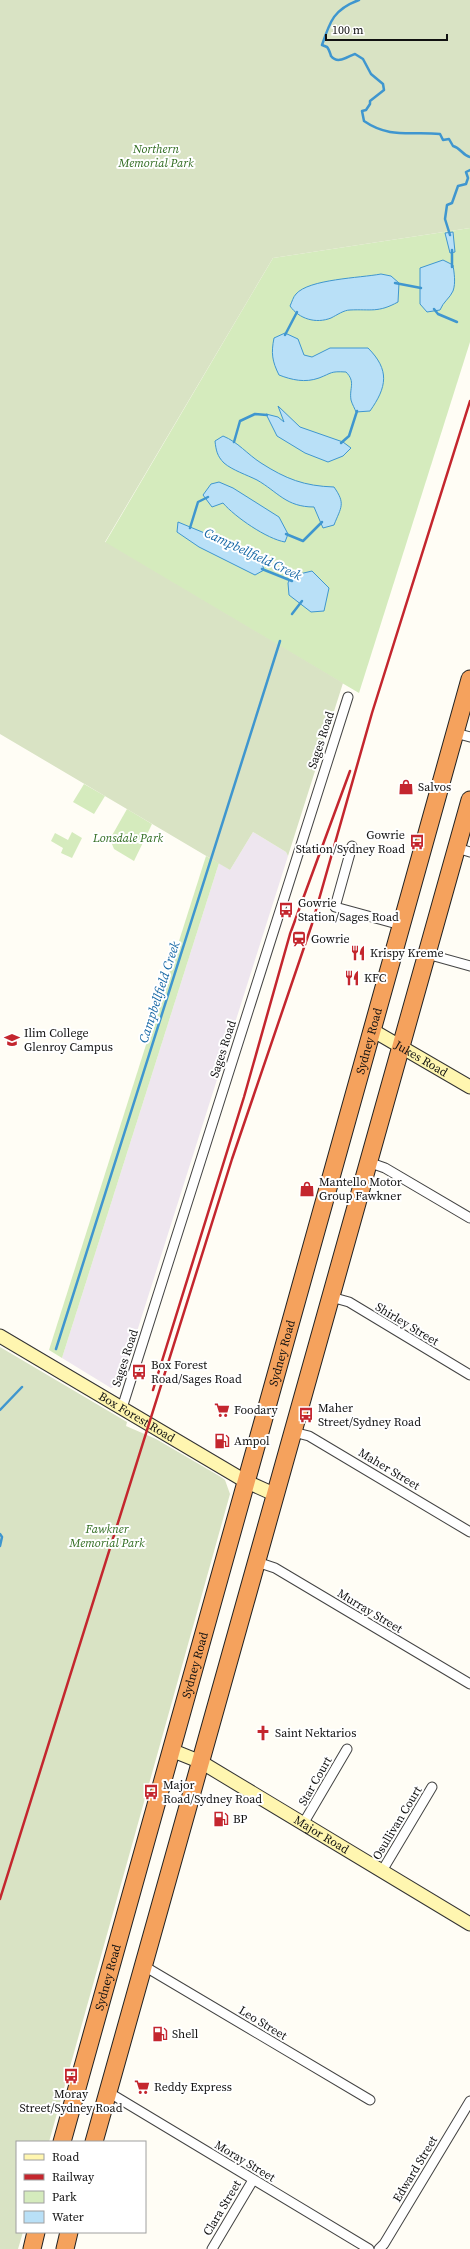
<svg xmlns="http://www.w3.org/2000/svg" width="470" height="2249" font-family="'Source Serif 4',serif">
<rect width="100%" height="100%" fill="#fffdf5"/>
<!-- industrial -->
<path fill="#eee6ef" d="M253 832 286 852 288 856 120 1385 111 1388 62 1358 219 863 230 870Z"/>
<!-- green -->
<g fill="#d5ebbd">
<path d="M470 228V342L359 693 105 543 273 258Z"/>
<path d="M84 784 105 796 94 814 73 802Z"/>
<path d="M127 809 152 824 134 861 114 849 110 839Z"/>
<path d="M72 832 82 838 72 858 61 853 63 848 51 841 55 833 68 840Z"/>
<path d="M206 856 219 863 62 1358 49 1350Z"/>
</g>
<!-- cemetery -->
<g fill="#d9e3c4">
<path d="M0 0H470V228L273 258 105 542 343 683 288 856 286 852 253 832 230 870 0 734Z"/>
<path d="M0 1347 127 1422 126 1426 156 1439 221 1477 225 1480 230 1494 49 2142H17V2232H23L18 2249H0Z"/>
</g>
<!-- water -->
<g fill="#b9e0f7" stroke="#3f96cf">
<path d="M453 232 455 252 450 253 445 233Z"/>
<path d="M443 260 453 265C454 272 456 283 453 291 450 298 443 302 440 310L427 312 420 304V268Z"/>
<path d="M381 274 391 276 399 283 398 302C378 313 371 309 350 310 344 310 337 315 331 318 316 324 299 319 290 306 292 302 293 297 296 294 309 279 360 278 381 274Z"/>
<path d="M285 333 298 339 304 355 312 357 330 348H368C390 370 387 387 370 411L356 412C355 409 352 404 351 400 349 388 356 382 346 372 330 371 332 373 319 378 305 383 292 380 279 375 272 361 271 353 274 338Z"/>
<path d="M278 406 300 427 343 442 351 448 343 456 328 462 305 453 277 436 266 414 278 417 284 422Z"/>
<path d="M223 436C238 442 247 454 261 463 286 479 304 486 334 487 346 504 341 507 334 525L323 528 314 507C286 507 278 492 257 480 247 475 232 470 224 463 217 456 216 450 215 441Z"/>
<path d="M219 482 233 488 279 517 288 534 285 542C267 539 235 517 223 503L212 507 203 495 211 484Z"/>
<path d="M178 522 260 556 264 570 255 575 199 547 177 532Z"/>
<path d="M312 571 329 588 324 611 311 612 289 595 288 583 291 576Z"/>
</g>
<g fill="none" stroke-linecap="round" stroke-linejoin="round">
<!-- stream -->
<g stroke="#3f96cf" stroke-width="2.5">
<path d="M359 0C334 9 330 21 322 45L327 47C329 49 330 53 331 56 338 65 348 56 355 54L363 59 371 74 383 84 384 90 370 101V104L366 110 362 111 364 121C390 139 411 131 440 134L443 140 449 139 453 146C461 148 462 155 470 157"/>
<path d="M450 235 445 219 447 205 452 203 458 186 466 184 468 178 466 172 470 170"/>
<path d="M452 267V250"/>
<path d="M395 283 421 288"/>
<path d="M434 309 438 314 457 322"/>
<path d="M285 335 297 312"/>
<path d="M234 442 240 421 255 414 267 415"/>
<path d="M341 443 349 436 357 411"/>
<path d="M190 528 198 502 208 497"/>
<path d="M286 534 303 541 322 522"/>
<path d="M262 569 292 581"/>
<path d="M292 614 302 601"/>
<path d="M56 1349 280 641"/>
<path d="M0 1410 22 1387"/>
<path d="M0 1534 2 1537 0 1546"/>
</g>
<!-- street casing -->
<g stroke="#444" stroke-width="11">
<g id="street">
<path d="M455 733 470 737"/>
<path d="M352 846 335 907 401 925"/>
<path d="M457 848 470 852"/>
<path d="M427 954 470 966"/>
<path d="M368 1162 385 1168 470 1218"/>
<path d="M331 1297 349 1302 470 1375"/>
<path d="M122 1408 348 697"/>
<path d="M293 1432 309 1436 470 1532"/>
<path d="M257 1562 275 1568 470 1684"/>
<path d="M303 1824 347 1749"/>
<path d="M382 1871 432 1787"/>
<path d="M144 1966 370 2100"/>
<path d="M108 2092 369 2249"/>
<path d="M212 2249 253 2180"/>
<path d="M379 2249 384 2244 470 2101"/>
</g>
</g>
<!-- secondary casing -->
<g stroke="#333" stroke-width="15">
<g id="secondary">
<path id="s1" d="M372 1030 470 1087"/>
<path id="s2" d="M0 1336 245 1481 276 1495"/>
<path id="s3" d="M171 1750 201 1762 470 1924"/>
</g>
</g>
<!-- highway casing -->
<g stroke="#222" stroke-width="19">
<g id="highway">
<path id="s4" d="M62 2142 470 679"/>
<path d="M94 2142 470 800"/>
<path d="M32 2249 36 2232"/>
<path d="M65 2249 69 2232"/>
</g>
</g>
<!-- street -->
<use href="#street" stroke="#fff" stroke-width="9"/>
<!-- secondary -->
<use href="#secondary" stroke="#fff6b0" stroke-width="13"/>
<!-- highway -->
<use href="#highway" stroke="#f5a25d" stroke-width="17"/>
<!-- rail -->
<g stroke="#c4262e" stroke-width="2.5">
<path d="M153 1390 244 1097 290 934 350 771"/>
<path d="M0 1899 232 1159 312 924 372 713 470 401"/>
</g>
</g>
<!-- icons -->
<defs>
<g id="shop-bare" transform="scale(1.2)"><path d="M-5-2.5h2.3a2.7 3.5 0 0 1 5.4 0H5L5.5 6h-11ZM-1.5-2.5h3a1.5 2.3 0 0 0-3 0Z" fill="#c4262e" stroke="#fff" stroke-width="2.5" paint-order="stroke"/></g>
<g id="bus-bare" transform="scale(1.2)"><path d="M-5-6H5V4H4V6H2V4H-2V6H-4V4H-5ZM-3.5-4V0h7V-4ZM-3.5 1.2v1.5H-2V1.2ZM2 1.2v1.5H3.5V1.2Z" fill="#c4262e" stroke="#fff" stroke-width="2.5" paint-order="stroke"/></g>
<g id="station-bare" transform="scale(1.2)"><path d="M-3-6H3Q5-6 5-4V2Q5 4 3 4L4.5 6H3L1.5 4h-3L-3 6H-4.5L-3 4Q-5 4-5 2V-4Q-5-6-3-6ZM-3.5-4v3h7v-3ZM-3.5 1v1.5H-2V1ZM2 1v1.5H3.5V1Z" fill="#c4262e" stroke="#fff" stroke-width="2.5" paint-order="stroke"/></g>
<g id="restaurant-bare" transform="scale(1.2)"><path d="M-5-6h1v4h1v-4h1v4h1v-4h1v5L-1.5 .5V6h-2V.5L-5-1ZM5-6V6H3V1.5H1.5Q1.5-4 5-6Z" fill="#c4262e" stroke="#fff" stroke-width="2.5" paint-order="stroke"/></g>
<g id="school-bare" transform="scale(1.2)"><path d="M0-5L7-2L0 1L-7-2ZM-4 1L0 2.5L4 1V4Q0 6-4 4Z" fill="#c4262e" stroke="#fff" stroke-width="2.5" paint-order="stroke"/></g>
<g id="supermarket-bare" transform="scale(1.2)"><path d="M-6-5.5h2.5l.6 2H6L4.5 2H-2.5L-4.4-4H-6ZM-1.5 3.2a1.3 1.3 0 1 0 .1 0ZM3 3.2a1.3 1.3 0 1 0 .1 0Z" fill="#c4262e" stroke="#fff" stroke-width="2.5" paint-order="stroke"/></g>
<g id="fuel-bare" transform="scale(1.2)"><path d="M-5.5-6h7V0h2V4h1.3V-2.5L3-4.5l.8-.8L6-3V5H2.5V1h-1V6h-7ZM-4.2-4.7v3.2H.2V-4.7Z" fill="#c4262e" stroke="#fff" stroke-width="2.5" paint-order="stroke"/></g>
<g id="church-bare" transform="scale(1.2)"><path d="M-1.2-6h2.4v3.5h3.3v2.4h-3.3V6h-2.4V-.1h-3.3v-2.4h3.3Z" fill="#c4262e" stroke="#fff" stroke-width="2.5" paint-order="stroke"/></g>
</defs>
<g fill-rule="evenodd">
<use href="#shop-bare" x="406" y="787"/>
<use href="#bus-bare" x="417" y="842"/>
<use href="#bus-bare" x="286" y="910"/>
<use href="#station-bare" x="299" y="939"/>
<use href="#restaurant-bare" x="358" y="953"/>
<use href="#restaurant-bare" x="352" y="978"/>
<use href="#school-bare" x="12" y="1040"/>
<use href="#shop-bare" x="307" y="1189"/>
<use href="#bus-bare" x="139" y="1372"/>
<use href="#supermarket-bare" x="222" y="1410"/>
<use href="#bus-bare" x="306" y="1415"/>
<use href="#fuel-bare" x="222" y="1441"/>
<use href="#church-bare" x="263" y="1733"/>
<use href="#bus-bare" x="151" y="1792"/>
<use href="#fuel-bare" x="221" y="1819"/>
<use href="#fuel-bare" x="160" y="2034"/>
<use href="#bus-bare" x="71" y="2076"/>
<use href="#supermarket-bare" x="142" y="2087"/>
</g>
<g text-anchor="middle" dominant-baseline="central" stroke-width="4" stroke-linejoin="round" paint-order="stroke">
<!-- park labels -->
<g font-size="12" font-style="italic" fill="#2f6b1f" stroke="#fff">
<text x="156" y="149">Northern<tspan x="156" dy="14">Memorial Park</tspan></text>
<text x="128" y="838">Lonsdale Park</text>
<text x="107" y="1529">Fawkner<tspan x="107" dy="14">Memorial Park</tspan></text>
</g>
<!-- street labels -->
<g font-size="12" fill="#111" stroke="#fff">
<text transform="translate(321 740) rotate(-72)">Sages Road</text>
<text stroke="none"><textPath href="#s4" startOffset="1143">Sydney Road</textPath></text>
<text transform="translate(223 1049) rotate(-72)">Sages Road</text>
<text stroke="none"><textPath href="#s1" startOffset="57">Jukes Road</textPath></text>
<text transform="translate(407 1324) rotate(31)">Shirley Street</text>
<text stroke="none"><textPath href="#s4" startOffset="819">Sydney Road</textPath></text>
<text transform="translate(125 1358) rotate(-72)">Sages Road</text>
<text stroke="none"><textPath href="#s2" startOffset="159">Box Forest Road</textPath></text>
<text transform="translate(389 1469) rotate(31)">Maher Street</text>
<text transform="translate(370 1611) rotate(31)">Murray Street</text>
<text stroke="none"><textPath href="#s4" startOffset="495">Sydney Road</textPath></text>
<text transform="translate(315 1781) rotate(-60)">Star Court</text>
<text transform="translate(397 1823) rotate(-59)">Osullivan Court</text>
<text stroke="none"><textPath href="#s3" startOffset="173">Major Road</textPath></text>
<text stroke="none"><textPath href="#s4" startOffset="171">Sydney Road</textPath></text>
<text transform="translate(263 2023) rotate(31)">Leo Street</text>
<text transform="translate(245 2161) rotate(31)">Moray Street</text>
<text transform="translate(415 2169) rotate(-59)">Edward Street</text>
<text transform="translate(222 2208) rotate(-59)">Clara Street</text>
</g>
<!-- poi labels -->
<g font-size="12" fill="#111" stroke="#fff" text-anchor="start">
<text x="418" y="787">Salvos</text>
<text x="405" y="835" text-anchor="end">Gowrie<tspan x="405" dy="14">Station/Sydney Road</tspan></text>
<text x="298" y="903">Gowrie<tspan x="298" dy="14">Station/Sages Road</tspan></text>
<text x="311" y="939">Gowrie</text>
<text x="370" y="953">Krispy Kreme</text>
<text x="364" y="978">KFC</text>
<text x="24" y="1033">Ilim College<tspan x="24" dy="14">Glenroy Campus</tspan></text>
<text x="319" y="1182">Mantello Motor<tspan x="319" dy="14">Group Fawkner</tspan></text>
<text x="151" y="1365">Box Forest<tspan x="151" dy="14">Road/Sages Road</tspan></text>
<text x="318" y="1408">Maher<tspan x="318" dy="14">Street/Sydney Road</tspan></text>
<text x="234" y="1410">Foodary</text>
<text x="234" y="1441">Ampol</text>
<text x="275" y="1733">Saint Nektarios</text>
<text x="163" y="1785">Major<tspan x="163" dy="14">Road/Sydney Road</tspan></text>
<text x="233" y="1819">BP</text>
<text x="172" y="2034">Shell</text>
<text x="154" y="2087">Reddy Express</text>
<text x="71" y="2094" text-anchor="middle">Moray<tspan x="71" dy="14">Street/Sydney Road</tspan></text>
</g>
<!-- water labels -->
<g font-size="13" font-style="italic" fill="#1768a6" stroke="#fff">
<text transform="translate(253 554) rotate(25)">Campbellfield Creek</text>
<text transform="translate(159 992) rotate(-72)">Campbellfield Creek</text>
</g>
</g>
<!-- legend -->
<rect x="16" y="2141" width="130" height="92" fill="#ffffff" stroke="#a0a0a0"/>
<rect x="24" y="2154" width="20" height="6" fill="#fff6b0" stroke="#a0a0a0"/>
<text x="52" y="2161" font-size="12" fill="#111111">Road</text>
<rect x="24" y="2174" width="20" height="6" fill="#c4262e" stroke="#a0a0a0"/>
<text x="52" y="2181" font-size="12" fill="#111111">Railway</text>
<rect x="24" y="2191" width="20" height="12" fill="#d5ebbd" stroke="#a0a0a0"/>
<text x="52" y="2201" font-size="12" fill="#111111">Park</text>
<rect x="24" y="2211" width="20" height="12" fill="#b9e0f7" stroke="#a0a0a0"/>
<text x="52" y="2221" font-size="12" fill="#111111">Water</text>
<!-- scale -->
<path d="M326 34v6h121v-6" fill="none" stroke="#111111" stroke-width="2"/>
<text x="332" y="34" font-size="12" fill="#111111" stroke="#ffffff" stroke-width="3" paint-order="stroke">100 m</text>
</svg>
